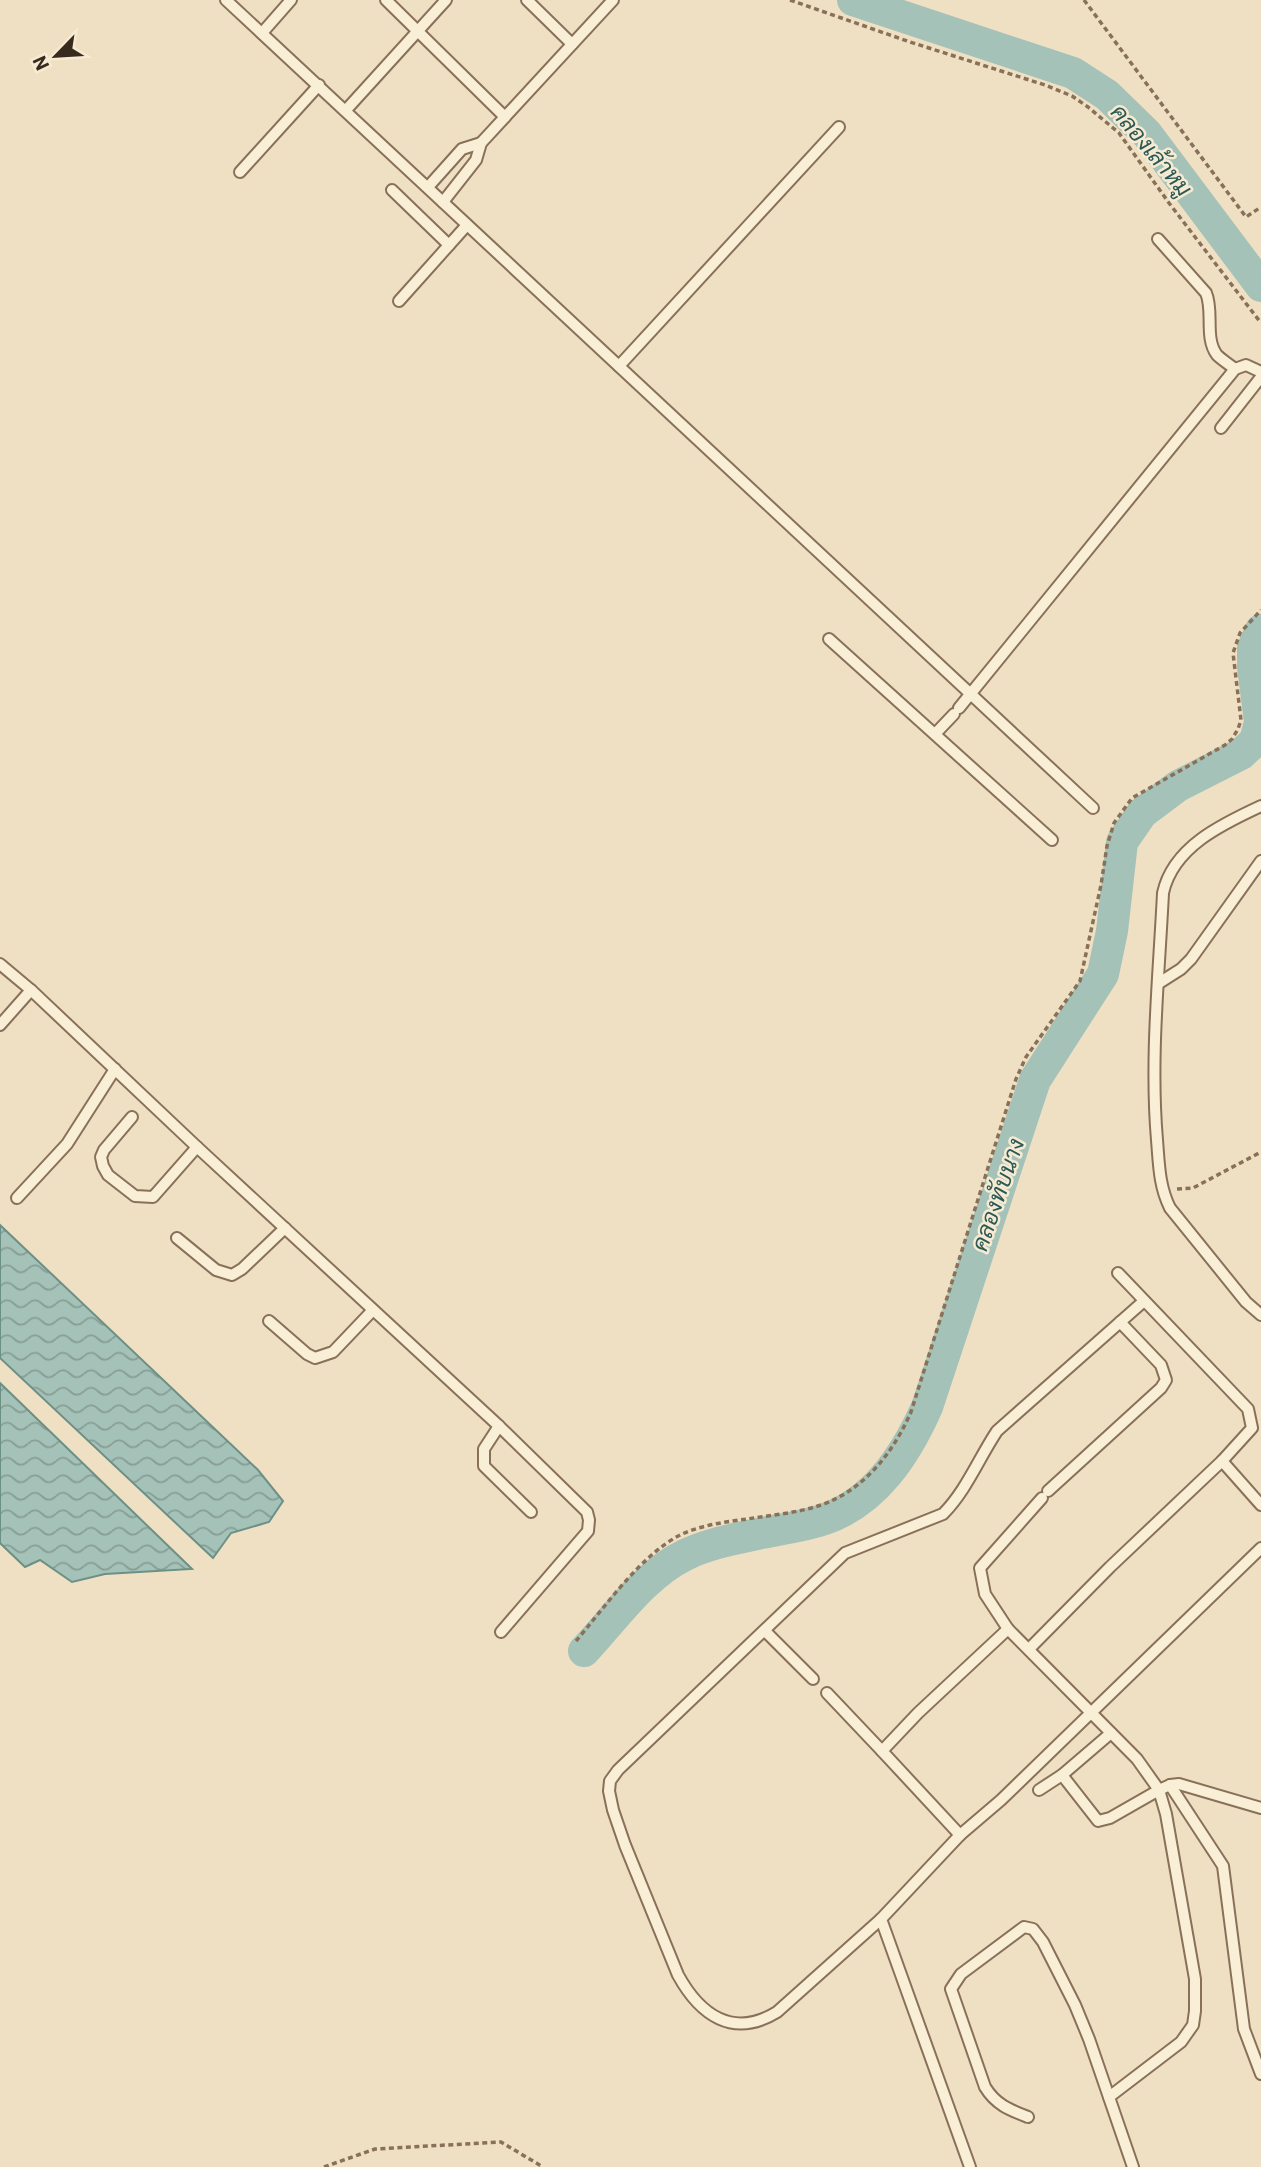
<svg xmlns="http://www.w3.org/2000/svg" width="1261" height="2167" font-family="Georgia,Sarabun,serif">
<defs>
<pattern id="water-waves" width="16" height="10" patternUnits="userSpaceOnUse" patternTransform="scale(1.75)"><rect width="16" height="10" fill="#a5c2b8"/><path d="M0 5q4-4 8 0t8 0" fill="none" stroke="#879e95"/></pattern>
</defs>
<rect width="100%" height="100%" fill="#efe0c3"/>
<!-- water -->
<g fill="url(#water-waves)" stroke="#6c9086" stroke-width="2">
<path d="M0 1225 258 1470 283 1501 269 1522 231 1533 213 1558 0 1358Z"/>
<path d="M0 1383 192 1569 105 1574 72 1582 40 1560 25 1567 0 1543Z"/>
</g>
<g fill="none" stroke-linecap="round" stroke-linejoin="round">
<!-- river -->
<g stroke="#a5c2b8" stroke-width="32">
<path d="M853 0 1073 73 1107 95 1147 134 1261 286"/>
<path d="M584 1651C615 1618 644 1575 685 1555 710 1543 735 1539 762 1533 783 1529 805 1526 825 1519 876 1501 906 1454 927 1407L1035 1080 1103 974 1112 931 1122 842 1142 813 1178 786 1241 754 1255 741 1260 722 1253 667V648L1261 630"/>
</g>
<!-- service casing -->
<g stroke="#897159" stroke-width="14">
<g id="service">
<path d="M226 0 1093 808"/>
<path d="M386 0 505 117"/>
<path d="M527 0 572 44"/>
<path d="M262 33 291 0"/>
<path d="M346 110 446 0"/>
<path d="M240 172 319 85"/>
<path d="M428 187 462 149 481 143"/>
<path d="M392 190 449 245"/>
<path d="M443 202 476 160 481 143 613 0"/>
<path d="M1158 239 1206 293C1214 311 1204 338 1217 355 1222 360 1230 365 1235 369"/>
<path d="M399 301 467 225"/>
<path d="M619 366 839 127"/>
<path d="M1221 428 1261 377"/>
<path d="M829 639 1052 840"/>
<path d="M959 708 1235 369 1246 365 1261 372"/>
<path d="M935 734 954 714"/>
<path d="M1261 806C1222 824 1173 847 1163 893 1159 975 1150 1058 1157 1140 1159 1164 1159 1186 1170 1208L1246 1302 1261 1315"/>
<path d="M0 964 31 990 197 1147 499 1426 587 1512 589 1520 588 1531 501 1632"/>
<path d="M1159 983 1181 969 1191 959 1261 861"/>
<path d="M0 1025 31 990"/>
<path d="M132 1117 104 1150 101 1157 103 1166 108 1175 135 1196 153 1197 197 1147"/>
<path d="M17 1198 67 1144 115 1069"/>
<path d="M177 1238 216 1270 232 1275 242 1269 285 1228"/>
<path d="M1118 1273 1248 1409 1252 1428 1222 1461"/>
<path d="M269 1321 307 1354 315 1358 333 1352 373 1310"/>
<path d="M499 1426 484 1449V1466L531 1512"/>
<path d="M1048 1491 1161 1388 1166 1380 1161 1365 1120 1322"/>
<path d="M1008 1629 1137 1759 1159 1790 1170 1785 1179 1784 1261 1808"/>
<path d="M765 1631 813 1679"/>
<path d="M1029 1649 1110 1567 1222 1461 1261 1505"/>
<path d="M827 1693 882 1751"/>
<path d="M1062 1775 1098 1821 1110 1818 1159 1790 1166 1814 1195 1979V2011L1193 2025 1181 2042 1109 2097"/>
<path d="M1170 1785 1223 1866 1244 2029 1261 2074"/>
<path d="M1039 1790 1062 1775 1111 1733"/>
<path d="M960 1835 882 1751 918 1713 1008 1629 985 1594 980 1568 1042 1498"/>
<path d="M881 1919 777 2012C733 2039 700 2015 678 1975L625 1845 613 1810 609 1791 610 1781 618 1770 845 1553 943 1514C966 1491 979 1458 997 1431L1144 1301"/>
<path d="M1028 2117C1010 2110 996 2105 985 2087L951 1989 961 1974 1024 1927 1033 1929 1043 1942 1075 2005 1089 2039 1133 2167"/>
<path d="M970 2167 881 1919 960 1835 1001 1800 1261 1548"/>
</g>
</g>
<!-- path -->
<g stroke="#897159" stroke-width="3.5" stroke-dasharray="5 3.5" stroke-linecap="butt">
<path d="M790 0 910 42 1045 85 1072 96 1088 107 1119 133 1169 203 1261 323"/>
<path d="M1084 0 1246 217 1261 207"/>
<path d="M1177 1189 1193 1188 1261 1152"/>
<path d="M576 1641C605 1607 640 1556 680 1535 701 1525 725 1522 747 1519 771 1515 798 1513 821 1505 864 1490 893 1453 911 1412L1016 1079 1026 1057 1080 981 1101 885 1107 846 1114 823 1132 798 1225 745 1232 739 1238 729 1241 720 1233 653 1240 633 1261 610"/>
<path d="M324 2167 375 2149 501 2142 543 2167"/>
</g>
<!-- service -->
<use href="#service" stroke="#f9eed6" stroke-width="10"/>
</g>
<g text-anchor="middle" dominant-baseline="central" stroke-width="5" stroke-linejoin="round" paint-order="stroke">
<!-- water labels -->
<g font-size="23" font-style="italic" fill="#2c5955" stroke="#f6ebd2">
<text transform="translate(1153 149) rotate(50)">คลองเล้าหมู</text>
<text transform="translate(996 1194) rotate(-71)">คลองทับนาง</text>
</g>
</g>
<!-- north arrow -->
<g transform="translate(56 56) rotate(245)" stroke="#f6ebd2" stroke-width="5" paint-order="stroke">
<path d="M0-5L12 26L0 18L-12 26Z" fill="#392a1e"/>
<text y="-10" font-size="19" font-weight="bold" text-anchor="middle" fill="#392a1e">N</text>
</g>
</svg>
